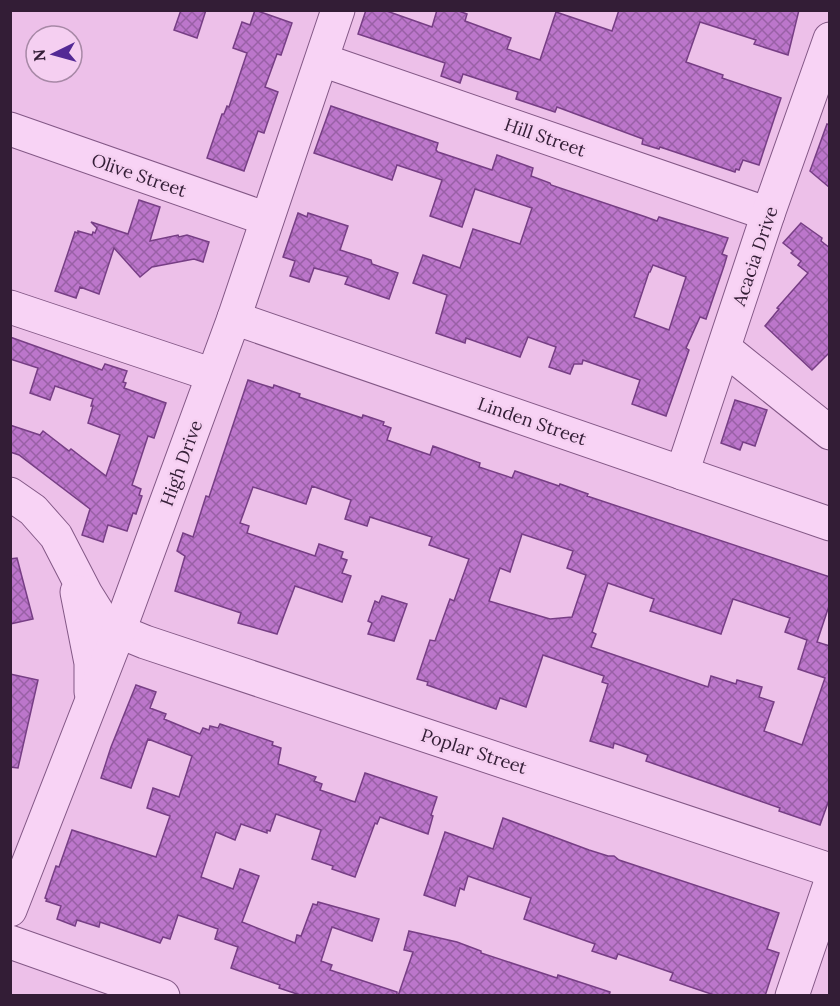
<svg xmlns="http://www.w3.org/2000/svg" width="840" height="1006" font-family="Lora,serif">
<defs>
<pattern id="building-cross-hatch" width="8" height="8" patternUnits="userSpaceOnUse" patternTransform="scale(1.5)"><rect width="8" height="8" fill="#bc76cb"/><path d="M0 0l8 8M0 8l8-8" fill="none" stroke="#9960a6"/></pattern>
</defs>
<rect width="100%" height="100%" fill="#edc0e9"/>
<!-- building -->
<g fill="url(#building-cross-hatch)" stroke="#773e85" stroke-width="1.5" fill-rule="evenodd">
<path d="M181 10H206L197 38 174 30Z"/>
<path d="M255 10 292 23 281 55 277 54 265 87 278 92 264 133 258 131 244 171 207 158 222 114H224L227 106 229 107 247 53 233 48 242 22 250 25Z"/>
<path d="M366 10H384L432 27 437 10H456L467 14 465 21 511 38 507 49 540 60 556 12 612 31 619 10H799L788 55 754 44 756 40 700 22 686 62 723 75 722 78 781 98 759 165 743 160 739 170 736 169 735 172 660 147 659 149 642 144 643 139 557 107 555 112 516 99 518 92 463 74 460 83 441 76 445 63 358 34Z"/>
<path d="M331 106 438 143 436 150 438 152 492 170 497 155 533 168 531 176 550 183 551 185 646 217 657 221 659 217 728 238 722 254 727 256 724 266 706 319 700 317 686 348 689 350 666 416 632 404 640 380 583 360 582 364H574L570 374 549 367 556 347 528 337 520 357 466 338 465 343 436 333 447 295 413 283 423 255 460 268 473 229 520 244 532 208 475 189 462 227 430 216 442 180 397 165 392 180 314 153ZM653 265 686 277 669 330 634 317 649 272H650Z"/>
<path d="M827 124 830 125V188L810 171Z"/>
<path d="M139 200 160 207 150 241 178 235 179 237 187 235 209 242 203 262 194 259 152 267 140 277 114 248 99 294 80 287 76 298 55 291 75 232 78 233V231L92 235 93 232 95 233 97 228 91 222 128 234Z"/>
<path d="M298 213 307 217 308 213 348 226 340 250 371 260 372 264 398 273 389 299 345 284 348 277 314 268 309 282 290 276 295 261 283 257Z"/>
<path d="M801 223 822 238 821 241 830 248V352L812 370 765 326 779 309 777 308 808 273 798 265 801 261 791 253 793 251 783 243Z"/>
<path d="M10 337 102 370 105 364 127 371 123 382 126 383 124 388 166 403 154 438 148 436 132 485 141 489 139 495 142 496 136 514 133 513 127 531 108 525 103 542 82 535 90 509 19 455 10 452V425L40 435 43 431 69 451 71 449 106 476 120 435 88 423 93 406H91L93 399 55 386 50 400 30 393 38 368 10 359Z"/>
<path d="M248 380 273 388 274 385 300 394 299 397 362 418 363 415 384 422 383 425 391 428 387 440 430 455 433 446 477 462 480 463 479 467 512 478 515 471 559 486 560 484 588 494 587 496 830 577V603L817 642 830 646V797L820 825 779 811 780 808 646 761 648 755 614 743 613 748 590 741 608 684 602 682 604 676 543 655 526 707 500 698 496 709 427 685 428 682 417 679 430 640 435 641 450 599 454 601 469 559 429 545 432 537 370 517 367 526 345 519 351 500 312 486 306 504 253 487 240 523 249 526 247 533 315 556 319 544 343 552 341 558 347 560 342 573 351 576 342 602 295 586 277 634 238 623 241 613 175 591 185 556 177 551 183 533 193 537 206 496 209 497ZM522 534 573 551 567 568 586 575 572 617 550 619 489 601 500 568 510 572ZM608 583 654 599 650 611 721 634 733 599 790 618 785 632 807 640 798 669 825 678 802 745 764 731 774 702 759 697 762 687 737 680 736 684 711 676 708 687 591 647 596 634 592 632Z"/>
<path d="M735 400 767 410 755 446 743 442 740 450 721 443Z"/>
<path d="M17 558 33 619 10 624V559Z"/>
<path d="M382 596 407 604 394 641 368 634 372 623 368 621 375 601 379 603Z"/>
<path d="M10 674 38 680 18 768 10 767Z"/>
<path d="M136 685 156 692 150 708 166 714 164 719 200 734 203 728 209 730 210 726 218 728 220 724 273 742 272 745 281 748 278 764 316 777 314 781 322 784 320 790 355 802 365 773 437 797 431 815 433 816 428 834 380 817 377 824 375 823 355 877 332 869 333 866 312 859 321 830 276 814 270 831 267 830V833L241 824 235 840 216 832 201 877 233 889 240 869 259 876 242 922 295 943 297 935 301 936 313 904 317 905 318 902 379 919 372 941 332 927 321 961 332 965 330 970 397 992V996H303L279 988 280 985 231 968 238 947 215 939 218 929 178 915 170 939 163 937 160 943 100 922 99 927 77 920 75 926 57 919 61 906 46 901 47 899 45 898 56 866 59 867 72 830 156 857 170 816 147 808 153 788 179 797 192 756 148 739 131 788 101 778 111 747Z"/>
<path d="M503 818 589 850 608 856H614L619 860 779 913 767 949 779 953 765 996H717L670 980 673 973 618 954 616 959 592 951 595 944 524 919 531 898 468 876 464 890 460 888 455 906 424 895 445 832 493 849Z"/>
<path d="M409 931 457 942 481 951V953L557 978 558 975 610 992 609 996H398L413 952 404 950Z"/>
</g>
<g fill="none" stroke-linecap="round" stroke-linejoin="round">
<!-- minor casing -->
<g stroke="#835886" stroke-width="35">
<g id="minor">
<path d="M322 60 768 214"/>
<path d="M10 129 267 219"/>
<path d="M10 307 213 375"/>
<path d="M234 318 830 524"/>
<path d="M724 348 830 433"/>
<path d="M682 473 768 214 830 39"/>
<path d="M10 494 33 510 56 536 86 594 106 626 145 642 830 870"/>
<path d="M77 592 91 663V692"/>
<path d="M10 910 119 631 234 318 338 10"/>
<path d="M10 942 163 996"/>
<path d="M792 996 830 884"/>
</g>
</g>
<!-- minor -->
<use href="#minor" stroke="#f8d3f5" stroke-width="33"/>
</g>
<g text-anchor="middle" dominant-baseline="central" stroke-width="5" stroke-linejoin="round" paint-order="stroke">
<!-- street labels -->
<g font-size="18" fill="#331d36" stroke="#f5cff1">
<text transform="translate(545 137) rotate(19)">Hill Street</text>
<text transform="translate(139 175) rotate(19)">Olive Street</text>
<text transform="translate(755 256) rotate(-71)">Acacia Drive</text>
<text transform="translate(532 421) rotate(19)">Linden Street</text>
<text transform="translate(181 463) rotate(-70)">High Drive</text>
<text transform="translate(474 751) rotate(18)">Poplar Street</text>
</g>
</g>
<!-- border -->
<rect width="840" height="1006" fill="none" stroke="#331d36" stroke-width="24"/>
<!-- north arrow -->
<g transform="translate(54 54) rotate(265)"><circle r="28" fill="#f5cff1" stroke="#a788a6" stroke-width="1.5"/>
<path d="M0-4.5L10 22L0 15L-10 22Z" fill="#532995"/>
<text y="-9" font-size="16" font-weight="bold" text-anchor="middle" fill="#331d36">N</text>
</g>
</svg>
